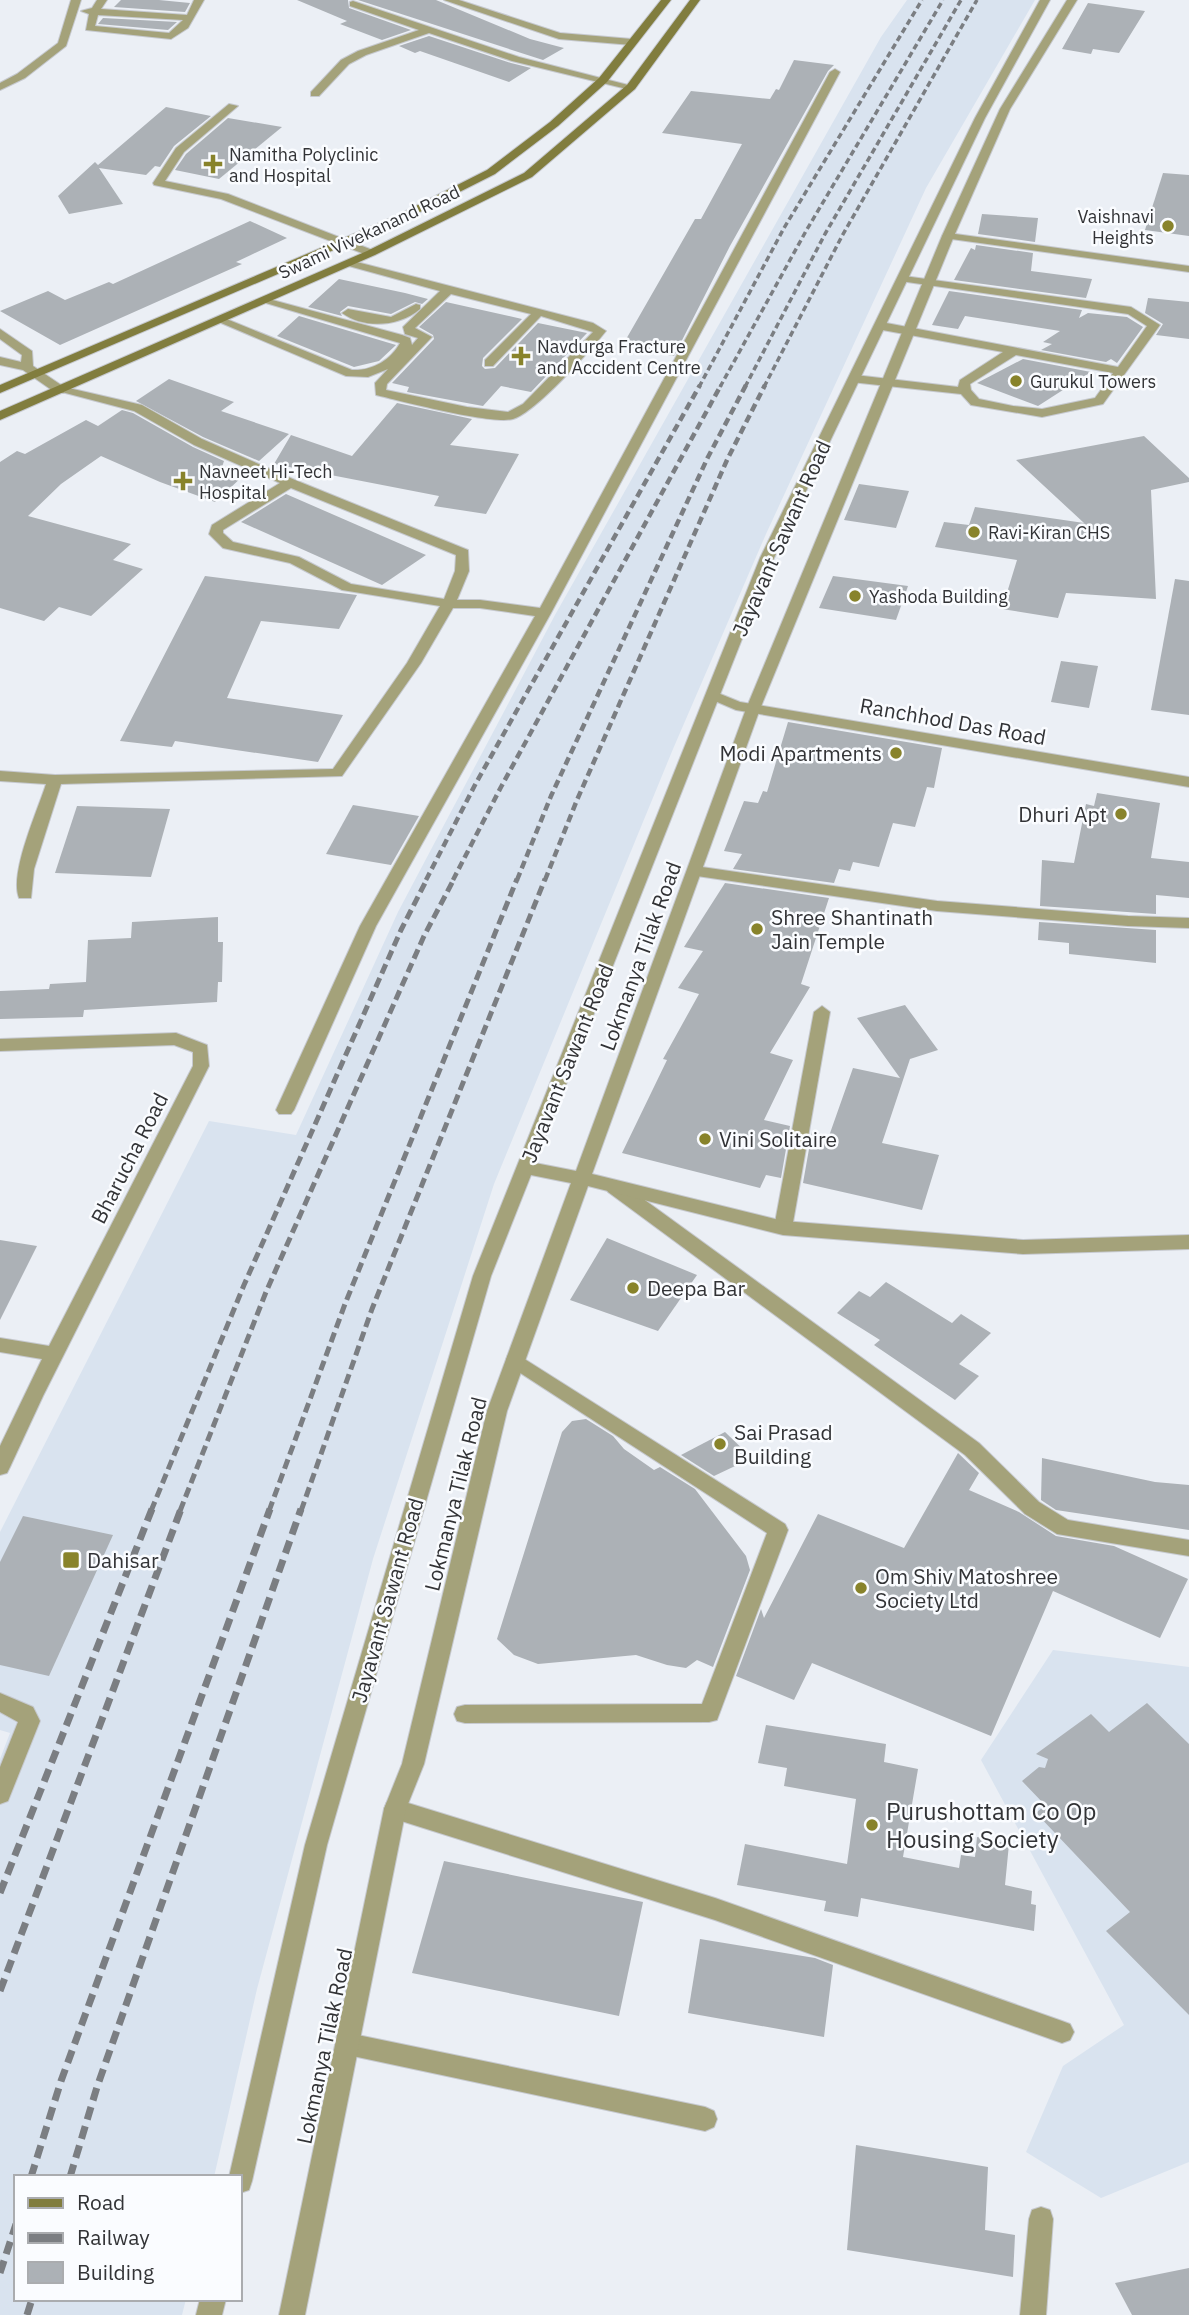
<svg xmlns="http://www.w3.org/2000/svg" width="1189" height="2315" font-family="'IBM Plex Sans',sans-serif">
<rect width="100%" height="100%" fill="#ebeff5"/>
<!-- built -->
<g fill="#d9e3ef">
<path d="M907 0H1035L926 188 766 534 673 749 494 1184 373 1559 257 1989 214 2177H16V2299H186L182 2315H0V1759L10 1733 0 1730V1532L209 1121 296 1135 398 912 555 615 881 37Z"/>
<path d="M1053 1650 1189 1667V2162L1101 2198 1026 2152 1063 2066 1124 2025 981 1760Z"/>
</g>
<!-- building -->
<g fill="#acb1b6">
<path d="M121 0H159L190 3 185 12 114 7Z"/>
<path d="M297 0H348L349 8 411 30 382 40 340 24 347 21Z"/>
<path d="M358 0H436L530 39 564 48 543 60Z"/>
<path d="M1088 3 1145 11 1119 53 1093 49 1091 54 1062 49Z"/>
<path d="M103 18 177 22 168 30 98 24Z"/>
<path d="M429 36 511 63 531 68 509 82 420 51 415 53 399 46Z"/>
<path d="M794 60 834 65 828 71 730 246 674 356 621 348 695 219H701L742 144 662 133 691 91 770 99 776 89 779 90Z"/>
<path d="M166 107 211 116 174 146 160 167 155 166 146 175 99 168 123 204 69 214 58 196 95 162 98 165Z"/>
<path d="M228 118 282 127 219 179 175 170 186 154Z"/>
<path d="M1163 173 1189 175V236L1145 230Z"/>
<path d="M982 214 1038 218 1035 242 978 234Z"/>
<path d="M250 221 287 238 236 262 242 264 60 345 0 311 48 291 65 300 109 282 113 284Z"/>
<path d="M976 245 1033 253 1031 271 1092 279 1086 298 954 280 971 248 975 250Z"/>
<path d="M339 279 405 293 428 299 422 304 415 302 391 314 348 306 340 312 342 316 308 307Z"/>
<path d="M949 291 1082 310 1079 318 1088 313 1127 317 1143 327 1117 363 1111 359 1106 362 1041 350 1052 344 1043 342 1060 331 965 316 958 329 932 325Z"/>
<path d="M1148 298 1189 302V339L1156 335 1163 324 1145 313Z"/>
<path d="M446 302 522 319 483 358 482 366 485 369 495 368 538 323 587 333 531 392 501 386 483 406 407 392 409 387 392 383 434 339 433 335 419 327Z"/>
<path d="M299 316 396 345 379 361 354 367 277 336Z"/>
<path d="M1023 359 1091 372 1038 406 977 383Z"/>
<path d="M169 379 234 402 221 411 289 434 259 461 203 437 136 401Z"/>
<path d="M397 403 472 419 450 445 519 454 486 514 434 506 439 496 274 464 291 435 352 456Z"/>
<path d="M122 410 133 413 193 447 224 461 222 467 243 476 215 502 160 482 101 456 61 484 28 516 131 544 113 560 143 569 91 616 59 607 44 621 0 608V462L17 451 25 454 86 420 98 426Z"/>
<path d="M1144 436 1189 478V482L1151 490 1156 599 1066 593 1058 618 1002 609 1017 560 935 547 944 522 969 525 975 507 1084 523 1016 460Z"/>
<path d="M859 484 909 491 896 528 844 520Z"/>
<path d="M286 494 426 555 382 585 241 522Z"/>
<path d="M205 576 357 595 339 629 261 621 227 698 343 715 318 762 175 741 172 747 120 741Z"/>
<path d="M833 576 908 586 896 620 819 608Z"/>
<path d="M1175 579 1189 581V715L1151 710Z"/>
<path d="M1061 661 1098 666 1089 708 1051 702Z"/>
<path d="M788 722 942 748 934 788 927 787 915 827 893 823 879 867 853 862 850 871 839 869 834 883 733 869 742 854 724 851 744 801 758 803 763 791 767 792Z"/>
<path d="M1097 793 1160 803 1151 858 1189 862V898L1156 895V914L1040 906 1042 860 1074 863 1086 804 1094 806Z"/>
<path d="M353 805 419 816 391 865 326 854Z"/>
<path d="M77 806 170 809 151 877 55 873Z"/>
<path d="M725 883 829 898 801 984 810 987 770 1053 793 1060 764 1120 790 1126 781 1178 766 1175 760 1188 622 1153 667 1060 663 1059 699 994 678 988 703 951 684 947Z"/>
<path d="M218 917V942H223L222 982H218L217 1002 84 1010 83 1017 0 1019V991L49 989 50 984 86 982 88 940 131 938 132 922Z"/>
<path d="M1039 922 1156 930V963L1069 954V943L1038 940Z"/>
<path d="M905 1005 938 1050 910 1059 882 1143 939 1155 922 1210 803 1183 812 1132 829 1136 853 1068 900 1078 857 1018Z"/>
<path d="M607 1238 697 1275 658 1331 570 1300Z"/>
<path d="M0 1240 37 1246 0 1320Z"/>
<path d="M886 1282 952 1323 961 1314 991 1333 959 1364 979 1376 955 1400 874 1345 880 1340 837 1313 859 1291 870 1297Z"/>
<path d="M586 1419 613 1436 624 1449 654 1470 660 1467 695 1489 746 1556 750 1570 713 1667 697 1660 686 1668 667 1665 636 1655 538 1664 514 1655 497 1639 562 1432 572 1421Z"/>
<path d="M725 1432 752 1458 714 1476 681 1455Z"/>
<path d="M958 1453 979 1473 969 1490 1019 1512 1056 1536 1114 1546 1188 1579 1160 1638 1053 1591 991 1736 812 1663 794 1700 736 1676 761 1609 764 1618 818 1514 904 1548Z"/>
<path d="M1042 1458 1155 1482 1189 1485V1530L1056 1510 1041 1500Z"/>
<path d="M23 1516 113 1535 49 1676 0 1665V1562Z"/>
<path d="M1147 1703 1189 1744V2015L1106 1931 1130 1912 1036 1813 1045 1805 1022 1781 1039 1767 1045 1768 1048 1759 1036 1754 1091 1714 1109 1732Z"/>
<path d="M766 1725 886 1744 884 1762 918 1769 903 1857 959 1868 961 1855 975 1857 977 1837 1009 1844 1005 1885 1032 1891 1031 1904 1036 1905 1034 1931 861 1898 858 1917 824 1911 826 1901 737 1885 745 1844 847 1864 856 1799 784 1786 787 1768 758 1763Z"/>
<path d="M444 1861 643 1902 619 2016 412 1973Z"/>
<path d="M700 1939 815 1958 833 1965 824 2037 688 2013Z"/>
<path d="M856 2145 988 2167 985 2230 1015 2235 1013 2277 847 2250Z"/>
<path d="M1189 2268V2315H1132L1115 2283Z"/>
</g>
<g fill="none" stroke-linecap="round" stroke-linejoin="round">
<!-- minor casing -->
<g stroke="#c6c9cf" stroke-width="2">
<g id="minor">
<path d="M71 0H81L66 46 25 78 0 90V83L17 74 58 43Z"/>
<path d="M97 0H107L101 9 187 15 194 0H204L188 28 171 39 86 30 89 14 81 11 92 8ZM98 15 183 20 169 33 95 26Z"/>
<path d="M444 0H459L560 33 632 39 637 42 632 45 559 39Z"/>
<path d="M353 1 519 57 636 87 631 90 512 61 429 33 366 55 349 64 319 96H311V92L341 60 358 51 419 30 350 6V2Z"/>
<path d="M835 69 840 72 551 613 376 926 294 1110 291 1114H279L276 1110 360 926 535 616 480 608H453L421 663 342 776 61 784 34 869 31 898H19C9 873 38 810 46 784L0 781V771L55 775 333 769 407 663 440 606 342 590 290 563 223 548 209 534 212 525 280 483 194 445 134 411 54 390 60 386 142 405 202 439 295 480 468 550 469 571 457 600H480L540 608 830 72ZM291 488 456 555 455 571 444 599 351 584 299 557 233 542 223 533V530Z"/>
<path d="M229 104 238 106 184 152 165 181 228 194 375 251V255H367L221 199 154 185 153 183 176 148Z"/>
<path d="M948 233 1189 266V272L944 238 942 236Z"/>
<path d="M349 260 593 323 606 331C590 351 535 413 513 419 492 425 401 401 376 395L375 383 388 369 368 377 346 376 214 320 224 318 352 370C372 371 391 360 400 343L259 301 265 298 402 335 410 338 412 345 418 338 405 334 403 327 440 291 345 265 343 263ZM451 294 531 314 485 360V366H493L541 316 593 332 523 404 508 412 467 407 386 390 387 384 432 337 415 328Z"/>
<path d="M904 276 1131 307 1160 325 1103 404 1042 417 971 405 961 394 851 382 849 379 855 375 958 387 960 380 1003 352 877 329V323L881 322 1118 367 1147 326 1128 314 900 281 898 279ZM1016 355 1113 373 1095 398 1042 409 1013 406 979 399 971 390 970 384Z"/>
<path d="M416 304 420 305V309C399 327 364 329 342 313L348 309 391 317Z"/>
<path d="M713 691 740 702 1189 777V787L736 710 708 698 706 695Z"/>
<path d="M695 866 937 901 1128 916 1189 918V928L1128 926 937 911 690 875 687 871 690 867Z"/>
<path d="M822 1006 830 1012 792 1228 789 1233H777L774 1228 814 1012Z"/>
<path d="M176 1033 207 1045 209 1066 43 1396 10 1467 7 1473 0 1475V1446L42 1359 0 1352V1338L49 1346 193 1066V1052L174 1045 0 1051V1039Z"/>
<path d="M614 1181 620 1182 979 1443 1039 1502 1068 1520 1189 1540V1556L1057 1534 1025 1514 965 1455 608 1192 605 1187 608 1182Z"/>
<path d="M515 1353 785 1524 788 1530 717 1720 709 1722 465 1723 457 1721 454 1714 457 1707 465 1705 702 1704 767 1533 508 1365 506 1360 508 1355Z"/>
<path d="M0 1693 33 1707 40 1721 8 1801 0 1804V1767L18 1722 0 1712Z"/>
<path d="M395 1799 715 1898 1062 2021 1070 2024 1074 2032 1070 2040 1062 2043 715 1920 395 1819 387 1816 384 1809 387 1802Z"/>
<path d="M348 2033 705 2107 714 2111 717 2119 714 2127 705 2131 348 2055 340 2052 336 2044 340 2036Z"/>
<path d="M1041 2207 1050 2210 1053 2219 1046 2315H1020L1029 2219 1032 2210Z"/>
</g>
</g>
<!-- tertiary casing -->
<g stroke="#c6c9cf" stroke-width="2">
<g id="tertiary">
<path d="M1040 0H1050L985 118 774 558 535 1163 576 1171 746 709 942 236 1000 109 1067 0H1077L1010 109 954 236 760 709 592 1174 783 1221 1023 1240 1189 1235V1249L1023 1254 783 1235 588 1186 507 1411 424 1764 406 1809 305 2315H279L384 1809 402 1764 487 1411 571 1183 531 1175 491 1276 327 1845 252 2181 249 2190 240 2193V2177H229L305 1845 473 1276 760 558 975 118Z"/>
<path d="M0 329 32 351 33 366 64 387V393H56L23 370 0 365V357L21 362 22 355 0 339Z"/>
<path d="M200 2299H226L222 2315H196Z"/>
</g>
</g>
<!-- secondary casing -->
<g stroke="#c6c9cf" stroke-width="2">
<g id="secondary">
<path d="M661 0H671L607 82 558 126 495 174 406 219 0 393V385L398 215 487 170 550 122 599 78Z"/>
<path d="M690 0H700L635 89 532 177 375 255 0 420V411L367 251 524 173 627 85Z"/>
</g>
</g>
<!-- minor -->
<use href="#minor" fill="#a4a27a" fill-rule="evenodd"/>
<!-- tertiary -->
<use href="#tertiary" fill="#a4a27a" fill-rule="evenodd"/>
<!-- secondary -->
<use href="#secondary" fill="#817d3e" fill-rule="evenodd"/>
<!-- rail-far3 -->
<g stroke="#7b7e82" stroke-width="3.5" stroke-dasharray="6 3.5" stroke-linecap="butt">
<path d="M699 387 784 228 922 0"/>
<path d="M720 387 806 231 943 0"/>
<path d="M745 387 825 234 961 0"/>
<path d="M764 387 842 236 977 0"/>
</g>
<!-- rail-far2 -->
<g stroke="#7b7e82" stroke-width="4.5" stroke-dasharray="8 4.5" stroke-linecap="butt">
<path d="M426 880 476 783 700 385"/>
<path d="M453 880 501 787 721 385"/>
<path d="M517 880 551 796 708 457 746 385"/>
<path d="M545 880 577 800 727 460 765 385"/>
</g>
<!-- rail-far1 -->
<g stroke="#7b7e82" stroke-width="5" stroke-dasharray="10 5" stroke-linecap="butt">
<path d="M151 1511 244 1285 401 930 427 879"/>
<path d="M180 1511 266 1292 424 936 454 879"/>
<path d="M269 1511 345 1304 517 879"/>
<path d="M301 1511 372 1309 545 879"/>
</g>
<!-- rail -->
<g stroke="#7b7e82" stroke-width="7" stroke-dasharray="13 7" stroke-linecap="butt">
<path d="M0 1893 152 1509"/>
<path d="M0 1991 181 1509"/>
<path d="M31 2177 61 2081 270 1509"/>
<path d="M70 2177 97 2087 301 1509"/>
<path d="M0 2273 16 2224"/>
<path d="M27 2315 32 2299"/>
</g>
</g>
<!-- markers -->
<g fill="#88832b" stroke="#fafcff" stroke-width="2.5">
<path d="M209.5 153.5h7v7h7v7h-7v7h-7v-7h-7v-7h7z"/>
<circle cx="1168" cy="226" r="7"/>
<path d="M517.5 345.5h7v7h7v7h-7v7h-7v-7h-7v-7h7z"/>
<circle cx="1016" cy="381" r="7"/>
<path d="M179.5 470.5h7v7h7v7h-7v7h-7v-7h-7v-7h7z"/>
<circle cx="974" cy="532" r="7"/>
<circle cx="855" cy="596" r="7"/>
<circle cx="896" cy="753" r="7"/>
<circle cx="1121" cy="814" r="7"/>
<circle cx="757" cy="929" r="7"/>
<circle cx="705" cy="1139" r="7"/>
<circle cx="633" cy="1288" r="7"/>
<circle cx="720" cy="1444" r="7"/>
<rect x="62" y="1551" width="18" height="18" rx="3.5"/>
<circle cx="861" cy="1588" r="7"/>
<circle cx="872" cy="1825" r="7"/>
</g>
<g text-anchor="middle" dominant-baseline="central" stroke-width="5" stroke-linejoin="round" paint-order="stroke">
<!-- far-poi labels -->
<g font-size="18" fill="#323336" stroke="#fafcff" text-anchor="start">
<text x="229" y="154">Namitha Polyclinic<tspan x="229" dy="21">and Hospital</tspan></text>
<text x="1154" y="216" text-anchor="end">Vaishnavi<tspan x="1154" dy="21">Heights</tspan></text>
<text x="537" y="346">Navdurga Fracture<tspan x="537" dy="21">and Accident Centre</tspan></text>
<text x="1030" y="381">Gurukul Towers</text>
<text x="199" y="471">Navneet Hi-Tech<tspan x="199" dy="21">Hospital</tspan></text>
<text x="988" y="532">Ravi-Kiran CHS</text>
<text x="869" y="596">Yashoda Building</text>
</g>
<!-- far-street labels -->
<g font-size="18" fill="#323336" stroke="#fafcff">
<text transform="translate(369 232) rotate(-25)">Swami Vivekanand Road</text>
</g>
<!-- street labels -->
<g font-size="21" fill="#323336" stroke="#fafcff">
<text transform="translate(781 538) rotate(-66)">Jayavant Sawant Road</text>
<text transform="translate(953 721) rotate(10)">Ranchhod Das Road</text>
<text transform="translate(640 956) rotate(-70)">Lokmanya Tilak Road</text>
<text transform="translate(567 1063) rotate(-68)">Jayavant Sawant Road</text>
<text transform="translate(129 1158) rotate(-63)">Bharucha Road</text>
<text transform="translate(455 1494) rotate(-76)">Lokmanya Tilak Road</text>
<text transform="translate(387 1600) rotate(-74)">Jayavant Sawant Road</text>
<text transform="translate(324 2046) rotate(-78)">Lokmanya Tilak Road</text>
</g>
<!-- poi labels -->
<g font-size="21" fill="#323336" stroke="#fafcff" text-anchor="start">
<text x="882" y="753" text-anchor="end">Modi Apartments</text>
<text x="1107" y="814" text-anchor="end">Dhuri Apt</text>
<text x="771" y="917">Shree Shantinath<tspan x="771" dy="24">Jain Temple</tspan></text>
<text x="719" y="1139">Vini Solitaire</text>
<text x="647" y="1288">Deepa Bar</text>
<text x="734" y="1432">Sai Prasad<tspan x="734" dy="24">Building</tspan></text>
<text x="87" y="1560">Dahisar</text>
<text x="875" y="1576">Om Shiv Matoshree<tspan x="875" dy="24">Society Ltd</tspan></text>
</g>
<!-- near-poi labels -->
<g font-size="24" fill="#323336" stroke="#fafcff" text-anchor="start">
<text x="886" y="1811">Purushottam Co Op<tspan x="886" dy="28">Housing Society</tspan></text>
</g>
</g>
<!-- legend -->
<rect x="14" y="2175" width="228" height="126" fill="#fafcff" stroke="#aaacaf" stroke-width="2"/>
<rect x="28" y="2198" width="35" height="10" fill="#817d3e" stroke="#aaacaf" stroke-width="2"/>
<text x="77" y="2210" font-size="21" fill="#323336">Road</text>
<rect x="28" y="2233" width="35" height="10" fill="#7b7e82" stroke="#aaacaf" stroke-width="2"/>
<text x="77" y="2245" font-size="21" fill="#323336">Railway</text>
<rect x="28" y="2262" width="35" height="21" fill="#acb1b6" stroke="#aaacaf" stroke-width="2"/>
<text x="77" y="2280" font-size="21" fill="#323336">Building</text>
</svg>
